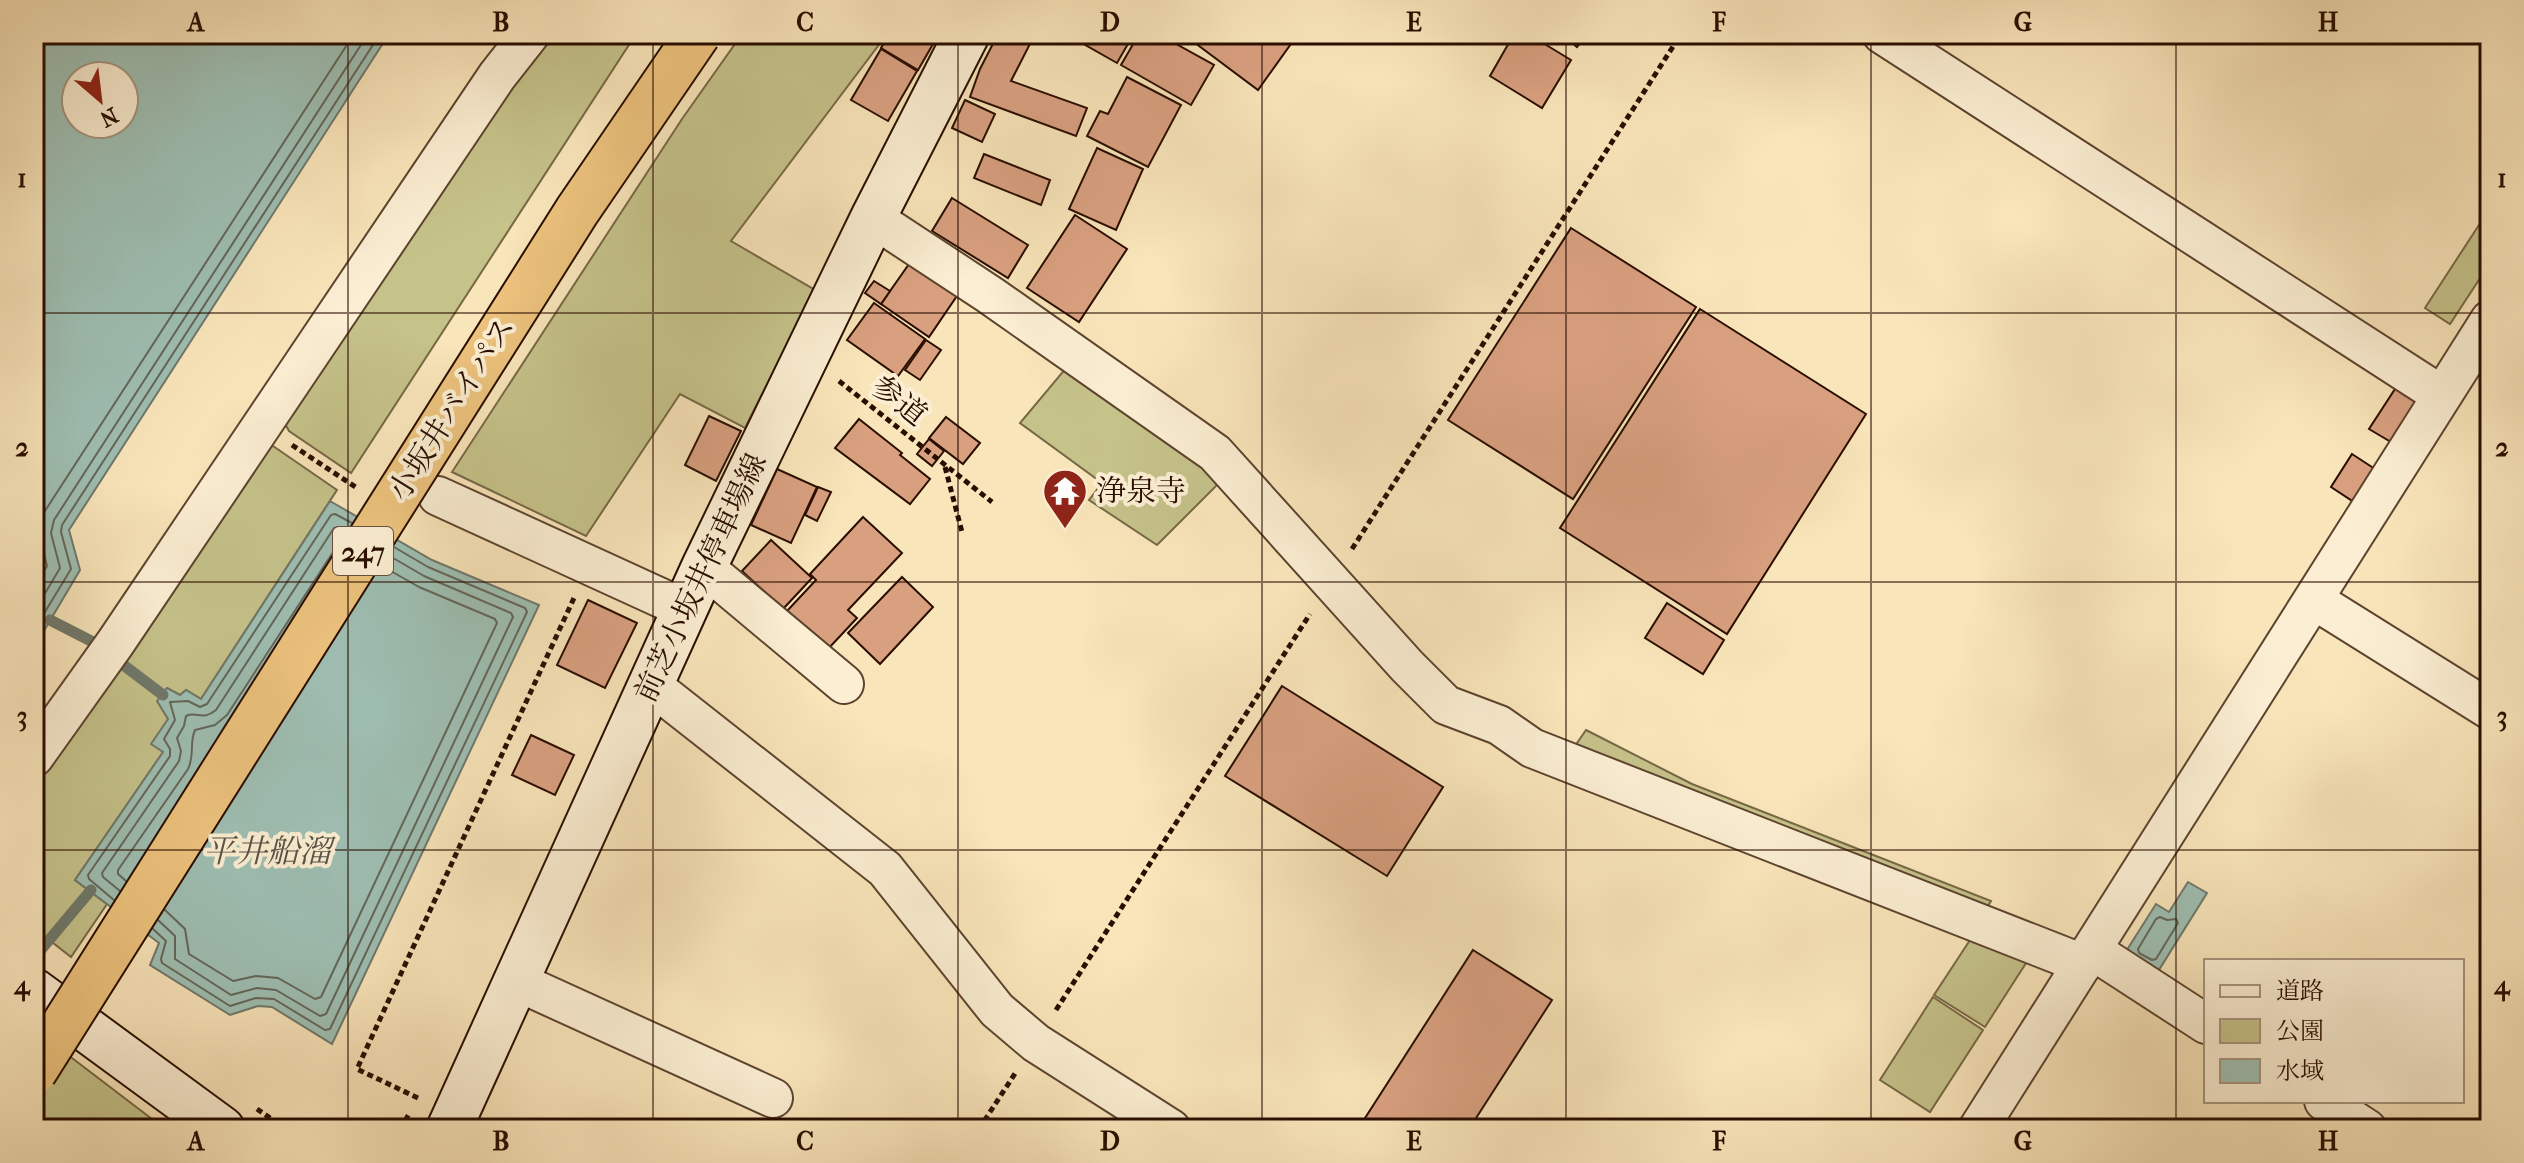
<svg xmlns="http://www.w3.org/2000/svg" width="2524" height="1163" font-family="'IM FELL French Canon','Noto Serif JP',serif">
<rect width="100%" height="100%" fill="#f9e5ba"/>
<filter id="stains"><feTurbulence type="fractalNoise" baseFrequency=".0025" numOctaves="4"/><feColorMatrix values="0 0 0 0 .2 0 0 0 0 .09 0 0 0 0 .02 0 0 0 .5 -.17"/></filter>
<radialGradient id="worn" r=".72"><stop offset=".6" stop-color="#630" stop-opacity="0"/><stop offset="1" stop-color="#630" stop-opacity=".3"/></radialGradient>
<!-- green -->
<g fill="#c5c28a" stroke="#776845" stroke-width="2">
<path d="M546 34H636L351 473 289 431 282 418Z"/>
<path d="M742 34H887L731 241 815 290 745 428 680 394 586 536 452 472 682 119Z"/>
<path d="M2490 208V263L2450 324 2425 308Z"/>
<path d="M1066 368 1196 458 1217 485 1157 545 1089 500 1102 483 1020 423Z"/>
<path d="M273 446 337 490 201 699 186 690 180 695 167 688 158 701 168 719 164 751 75 880 107 904 71 957 34 928V778L262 447Z"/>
<path d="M1586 730 1692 784 1991 901 1986 909 1575 746Z"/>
<path d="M1972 937 2028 960 1985 1027 1934 995Z"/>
<path d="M1933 997 1983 1030 1930 1112 1880 1080Z"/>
<path d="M34 1029 165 1129H34Z"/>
</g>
<!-- water -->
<g fill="#9ebfb3" stroke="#6f786b" stroke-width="2" fill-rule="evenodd">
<path d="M34 34H389L69 530 80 570 42 634 34 640ZM76 76H124V124H76Z"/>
<path d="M330 501 432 560 539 605 332 1044 272 1007 258 1006 230 1015 150 965 159 943 75 880 163 752 151 744 168 719 157 701 167 688 180 695 186 690 201 699Z"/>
<path d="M2188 882 2207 893 2157 973 2125 953 2156 904 2169 912Z"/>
</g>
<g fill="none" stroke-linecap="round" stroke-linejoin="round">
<!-- shore -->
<g stroke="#64665a" stroke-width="2">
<path d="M34 588 47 566 39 531 43 514 354 34"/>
<path d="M34 612 60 568 51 533 54 520 368 34"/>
<path d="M34 630 71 569 61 532 62 525 380 34"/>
<path d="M126 881 118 874V870L188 769C195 755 189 743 195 730L215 725 227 715 339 543"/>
<path d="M120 891 103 877 102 873 179 761 181 751 177 738 184 726 186 716C196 711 203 721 216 710L334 528 338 527 346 532"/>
<path d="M114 900 89 879 88 875 170 756V749L164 739 175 720 170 702 188 701 200 707 207 704 331 515 335 514 352 523"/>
<path d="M165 910 185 929 189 954 233 981 256 976 278 978 315 999 321 997 497 623 495 619 419 587 382 566"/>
<path d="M2160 917 2167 920 2176 919 2178 923 2156 959 2152 960 2139 953 2138 949 2156 919Z"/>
<path d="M158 920 175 936V959L231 995 257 988 276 990 320 1016 326 1014 513 617 511 613 424 576 388 555"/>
<path d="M153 929 166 941 161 959 162 963 230 1006 256 998 274 999 325 1030 330 1029 527 612 525 608 428 567 394 547"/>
</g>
<!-- stream -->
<g stroke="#6f786b" stroke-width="11">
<path d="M50 620 93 642 163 695"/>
<path d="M34 958 91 890"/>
</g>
</g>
<!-- building -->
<g fill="#d9a080" stroke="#290d00" stroke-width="2">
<path d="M890 34H916L933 44 918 70 881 48Z"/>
<path d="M998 34H1035L1011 81 1087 108 1076 136 970 97 980 69Z"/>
<path d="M1087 34H1115L1129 42 1117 63 1082 43Z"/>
<path d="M1139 34H1158L1214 65 1191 105 1121 65Z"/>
<path d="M1183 34H1298L1258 90Z"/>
<path d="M1514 34H1528L1571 60 1542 108 1490 76Z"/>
<path d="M1561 34H1587L1577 47Z"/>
<path d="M881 49 917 71 888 121 851 100Z"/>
<path d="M1127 77 1181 105 1148 167 1087 136 1100 111 1108 114Z"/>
<path d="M965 100 995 114 982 142 952 128Z"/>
<path d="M1097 148 1143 169 1116 230 1069 209Z"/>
<path d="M984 154 1050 180 1041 205 974 178Z"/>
<path d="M952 198 1028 245 1008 278 932 231Z"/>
<path d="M1075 215 1127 249 1079 322 1027 288Z"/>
<path d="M1571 228 1696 307 1573 499 1448 420Z"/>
<path d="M916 254 963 287 929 337 881 304Z"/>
<path d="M874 281 890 291 881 304 865 293Z"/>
<path d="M874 303 925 339 898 376 847 340Z"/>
<path d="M1700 309 1866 414 1727 634 1560 528Z"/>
<path d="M926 340 941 350 920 380 905 370Z"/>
<path d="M2397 386 2423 403 2396 445 2369 429Z"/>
<path d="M709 416 741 431 716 481 685 465Z"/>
<path d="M946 417 980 443 963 464 929 438Z"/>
<path d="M859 419 902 453 900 455 930 479 910 504 835 448Z"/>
<path d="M929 439 944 451 932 466 917 454Z"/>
<path d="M2352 454 2378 471 2357 504 2331 487Z"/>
<path d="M777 469 817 487 791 543 751 525Z"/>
<path d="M818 487 831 492 817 521 805 515Z"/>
<path d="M863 517 902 553 848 610 857 618 828 649 787 611 816 580 810 574Z"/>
<path d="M771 540 812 578 783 609 742 571Z"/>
<path d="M902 577 933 607 880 664 848 633Z"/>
<path d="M588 600 637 623 605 688 557 665Z"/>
<path d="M1667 603 1724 640 1703 674 1645 638Z"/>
<path d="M1282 686 1443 787 1387 876 1225 776Z"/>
<path d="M531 735 574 755 555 795 512 775Z"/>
<path d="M1473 950 1552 1000 1469 1129H1358Z"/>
</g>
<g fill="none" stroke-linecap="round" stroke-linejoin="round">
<!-- street casing -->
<g stroke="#5d432e" stroke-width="42">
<g id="street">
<path d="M1882 34 2441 395"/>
<path d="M873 218 990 295 1215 453 1407 666 1446 705 1499 725 1532 748 2083 964"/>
<path d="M438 496 685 609"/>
<path d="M704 567 844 684"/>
<path d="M2314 600 2490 710"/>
<path d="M651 685 885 869 997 1010 1036 1043 1171 1129"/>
<path d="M34 757 116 642 497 76 530 34"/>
<path d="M2092 950 2206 1024"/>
<path d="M516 981 773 1098"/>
<path d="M2324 1101 2367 1129"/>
<path d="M1978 1129 2490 320"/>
</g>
</g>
<!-- secondary casing -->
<g stroke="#290d00" stroke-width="48">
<g id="secondary">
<path d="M34 991 222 1129"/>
<path d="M449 1129 704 567 873 218 967 34"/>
</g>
</g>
<!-- path -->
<g stroke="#290d00" stroke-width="5" stroke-dasharray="6 4" stroke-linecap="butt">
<path d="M839 381 992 502"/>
<path d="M292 445 357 488"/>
<path d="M945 467 962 532"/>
<path d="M1352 549 1681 34"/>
<path d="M1056 1010 1310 614"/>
<path d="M418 1098 357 1069 574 598"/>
<path d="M257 1109 286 1129"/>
<path d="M400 1129 409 1114"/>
<path d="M979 1129 1016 1072"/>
</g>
<!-- street -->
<use href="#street" stroke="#fbeed2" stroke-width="38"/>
<!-- secondary -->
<use href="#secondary" stroke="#fbeed2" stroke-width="44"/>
<!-- highway-bridge casing -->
<g stroke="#290d00" stroke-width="48" stroke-linecap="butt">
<path id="highway-bridge" d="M34 1072 577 211 698 34"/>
</g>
<!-- highway-bridge -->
<use href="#highway-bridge" stroke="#ecc27d" stroke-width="44"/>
</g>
<!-- grid -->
<path fill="none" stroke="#290d00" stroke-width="2" stroke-opacity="0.55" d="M348 34V1129M653 34V1129M958 34V1129M1262 34V1129M1566 34V1129M1871 34V1129M2176 34V1129M34 313H2490M34 582H2490M34 850H2490"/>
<!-- icons -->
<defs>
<g id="temple-pin" transform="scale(2.3)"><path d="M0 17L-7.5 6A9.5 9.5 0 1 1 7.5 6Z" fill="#8f2418" stroke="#fbeed2"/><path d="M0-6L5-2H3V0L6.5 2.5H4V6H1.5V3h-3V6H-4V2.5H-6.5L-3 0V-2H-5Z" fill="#fff"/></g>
</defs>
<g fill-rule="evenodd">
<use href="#temple-pin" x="1065" y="491"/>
</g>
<g text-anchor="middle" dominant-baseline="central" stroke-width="8" stroke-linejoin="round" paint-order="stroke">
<!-- shield labels -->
<rect fill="#fbeed2" stroke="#68503f" stroke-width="2" x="333" y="527" width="60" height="48" rx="6"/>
<g font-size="28" font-weight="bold" fill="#290d00">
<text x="363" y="551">247</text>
</g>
<!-- street labels -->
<g font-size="30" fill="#290d00" stroke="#fbeed2">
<text transform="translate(899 401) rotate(38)">参道</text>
<text transform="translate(452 409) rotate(-58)">小坂井バイパス</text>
<text transform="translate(701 578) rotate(-65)">前芝小坂井停車場線</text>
</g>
<!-- poi labels -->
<g font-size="30" fill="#290d00" stroke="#fbeed2" text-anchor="start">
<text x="1096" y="491">浄泉寺</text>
</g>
<!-- water labels -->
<g font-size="32" font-style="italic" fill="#585448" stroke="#fbeed2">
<text x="267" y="851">平井船溜</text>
</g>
</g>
<!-- margin -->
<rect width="2524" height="1163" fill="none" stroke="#f9e5ba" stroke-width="88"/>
<!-- legend -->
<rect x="2204" y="959" width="260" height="144" fill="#fbeed2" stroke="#a7947e" stroke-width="2"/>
<rect x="2220" y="985" width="40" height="12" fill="#fbeed2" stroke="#a7947e" stroke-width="2"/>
<text x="2276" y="999" font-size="24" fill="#290d00">道路</text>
<rect x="2220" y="1019" width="40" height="24" fill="#c5c28a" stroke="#a7947e" stroke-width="2"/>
<text x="2276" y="1039" font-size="24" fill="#290d00">公園</text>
<rect x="2220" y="1059" width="40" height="24" fill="#9ebfb3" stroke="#a7947e" stroke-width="2"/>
<text x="2276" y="1079" font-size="24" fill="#290d00">水域</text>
<!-- north arrow -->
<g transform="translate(100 100) rotate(152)"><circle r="38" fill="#fbeed2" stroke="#a7947e" stroke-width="2"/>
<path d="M0-6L14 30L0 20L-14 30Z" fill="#8f2418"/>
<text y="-12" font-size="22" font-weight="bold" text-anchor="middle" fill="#290d00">N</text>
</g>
<rect x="44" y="44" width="2436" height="1075" fill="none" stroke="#290d00" stroke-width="3"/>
<g font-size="26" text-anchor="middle" font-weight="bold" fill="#290d00">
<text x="196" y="31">A</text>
<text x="501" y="31">B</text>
<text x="805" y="31">C</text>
<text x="1110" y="31">D</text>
<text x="1414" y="31">E</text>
<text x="1719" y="31">F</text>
<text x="2023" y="31">G</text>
<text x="2328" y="31">H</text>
<text x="22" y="187">1</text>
<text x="2502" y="187">1</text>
<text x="22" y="456">2</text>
<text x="2502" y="456">2</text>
<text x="22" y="725">3</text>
<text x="2502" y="725">3</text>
<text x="22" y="994">4</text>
<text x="2502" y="994">4</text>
<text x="196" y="1150">A</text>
<text x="501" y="1150">B</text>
<text x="805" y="1150">C</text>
<text x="1110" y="1150">D</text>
<text x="1414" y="1150">E</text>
<text x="1719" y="1150">F</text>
<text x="2023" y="1150">G</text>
<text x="2328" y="1150">H</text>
</g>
<rect width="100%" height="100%" filter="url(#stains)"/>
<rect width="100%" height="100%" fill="url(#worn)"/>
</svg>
